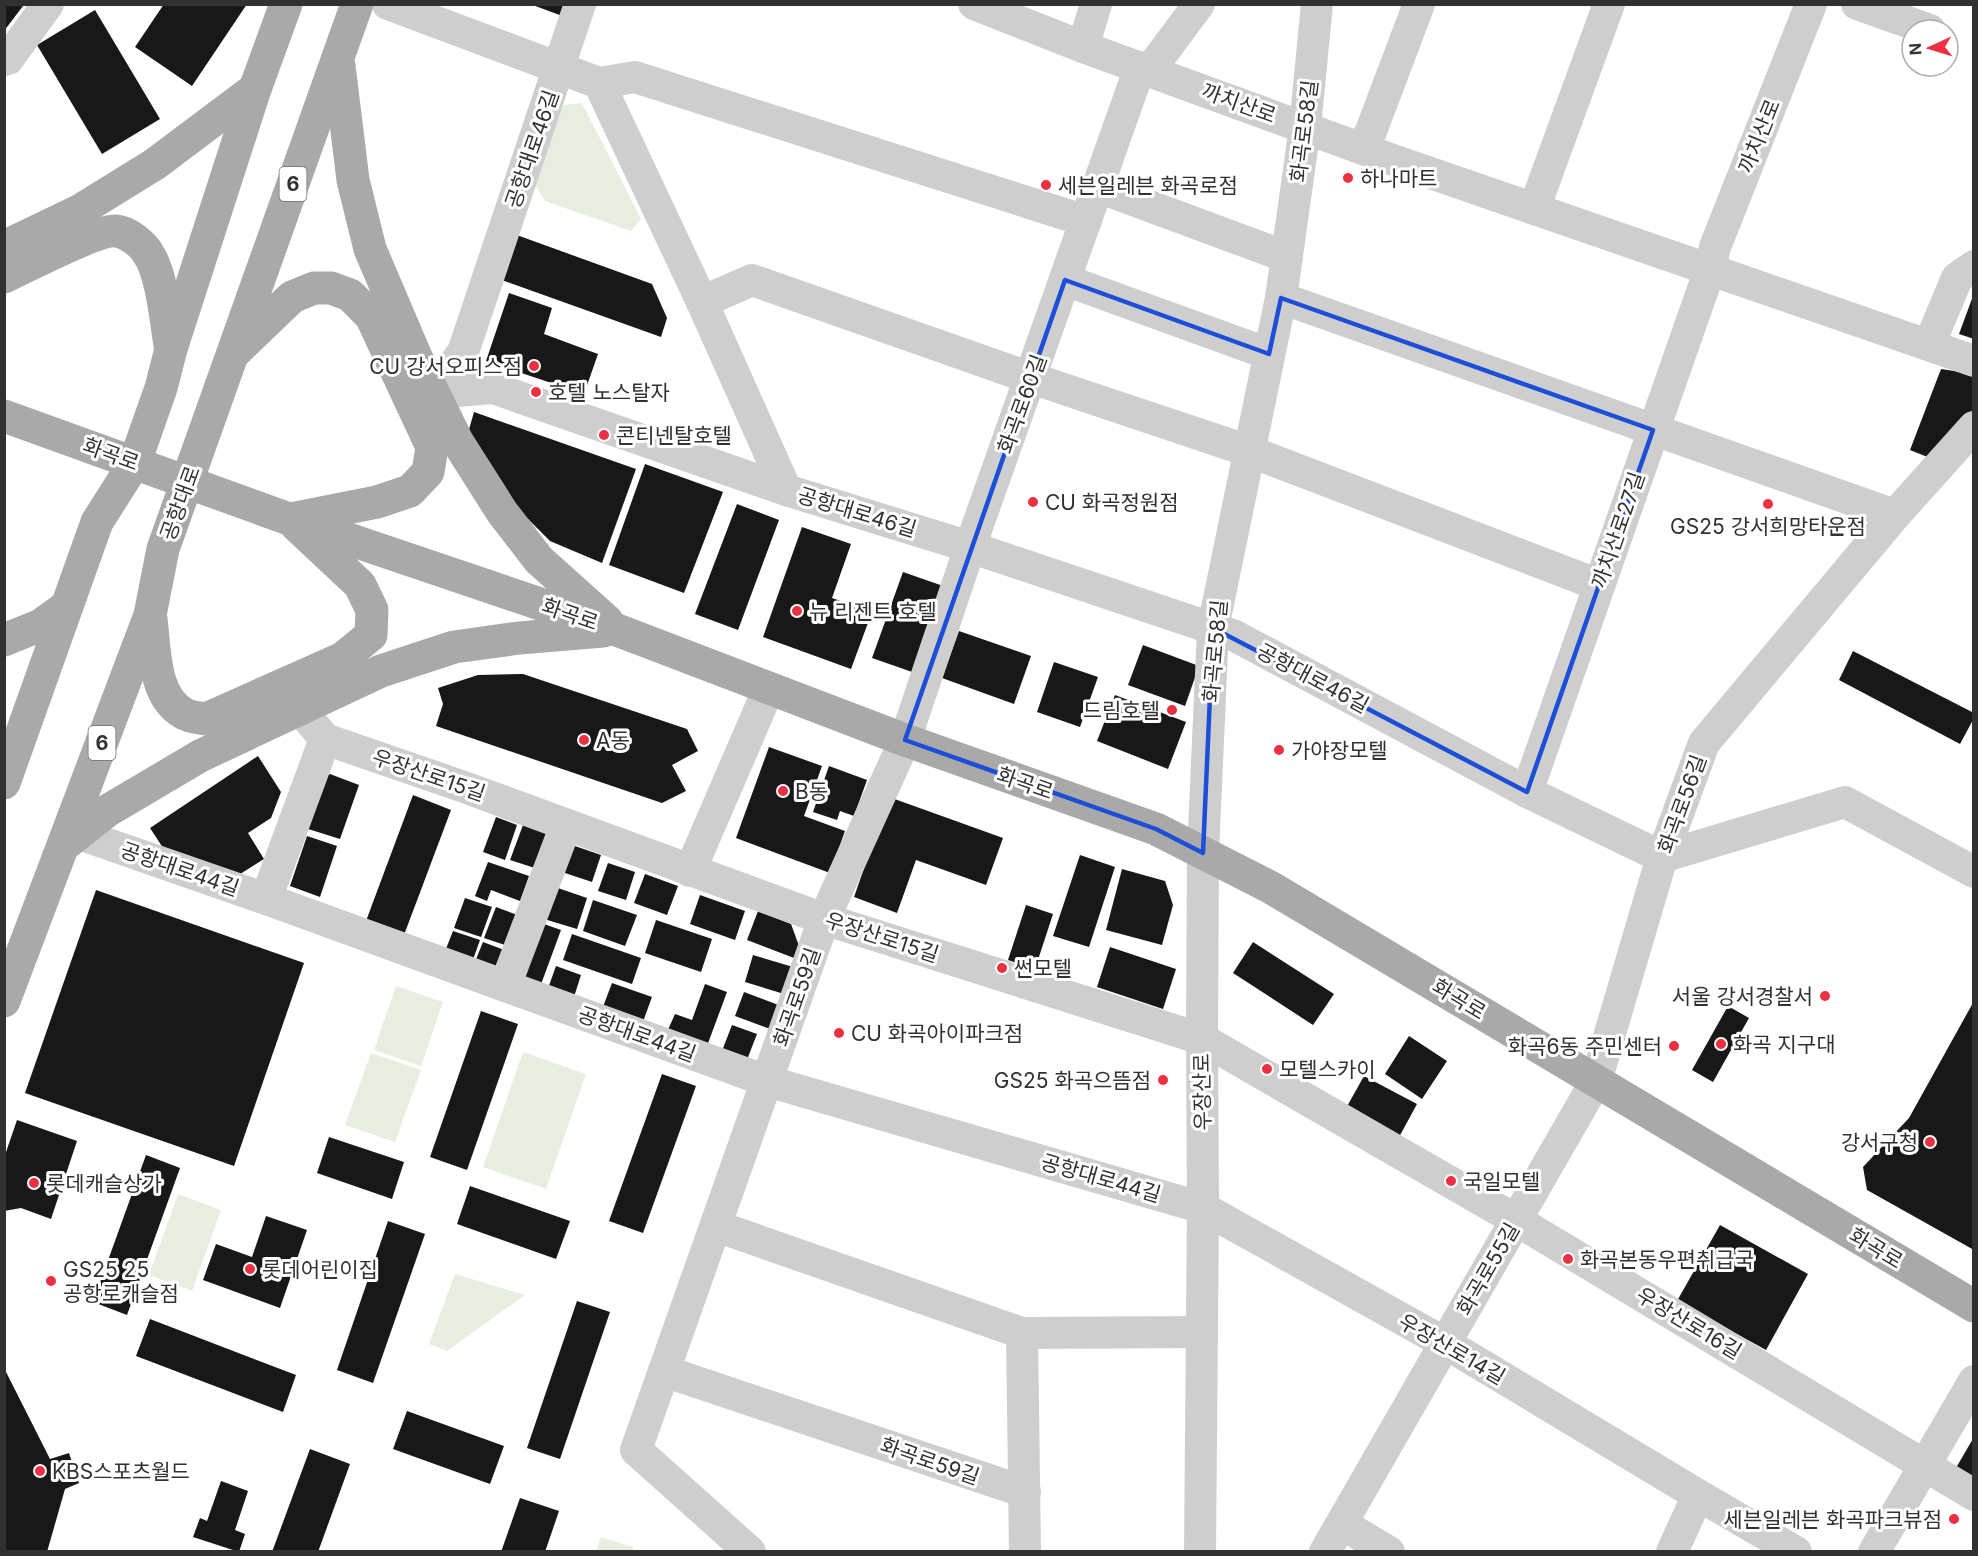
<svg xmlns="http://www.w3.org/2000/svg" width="1978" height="1556" font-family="Inter,'Noto Sans KR',sans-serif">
<rect width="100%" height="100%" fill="#fff"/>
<!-- green -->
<g fill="#e8eedf">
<path d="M582 103 641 219 631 231 545 201 531 178 556 106Z"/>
<path d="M396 986 443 1002 421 1066 374 1050Z"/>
<path d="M523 1052 586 1074 546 1189 483 1167Z"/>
<path d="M371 1053 421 1070 395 1142 345 1125Z"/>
<path d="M178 1194 221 1210 192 1291 149 1275Z"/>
<path d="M455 1274 525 1295 447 1351 429 1344Z"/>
<path d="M601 1537 633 1547V1551H596Z"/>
</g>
<!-- building -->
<g fill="#181818">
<path d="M4 4H20L23 6 4 31Z"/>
<path d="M164 4H247L192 86 135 47Z"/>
<path d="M530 4H569L565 17Z"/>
<path d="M95 10 160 119 102 154 37 45Z"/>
<path d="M514 234 652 284 667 318 661 337 499 279Z"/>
<path d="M509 293 552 308 544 334 598 354 584 394 486 361Z"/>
<path d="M1973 296H1974V339L1959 334Z"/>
<path d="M1941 369 1974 374V409L1930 458 1910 450Z"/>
<path d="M474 412 636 469 602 563 550 541 501 492 468 433Z"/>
<path d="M645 464 723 492 684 593 609 565Z"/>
<path d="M737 504 779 520 738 630 695 614Z"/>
<path d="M802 527 851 544 832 598 872 612 851 669 763 637Z"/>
<path d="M903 572 946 587 915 673 872 658Z"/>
<path d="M959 631 1031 656 1014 704 942 678Z"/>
<path d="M1143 645 1199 666 1185 706 1128 685Z"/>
<path d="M1853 651 1974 713V718L1960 744 1839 680Z"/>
<path d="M1054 662 1098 677 1080 727 1037 712Z"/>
<path d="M523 674 687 729 698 751 672 765 686 791 662 803 436 726 443 704 438 688 478 675Z"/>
<path d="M1115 695 1186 722 1168 769 1097 741Z"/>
<path d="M769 747 822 766 804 816 845 831 830 873 736 838Z"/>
<path d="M258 756 281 792 271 818 248 833 264 859 237 876 165 851 150 828Z"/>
<path d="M829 766 867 780 854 816 840 811 837 820 813 812Z"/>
<path d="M330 774 359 785 340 839 305 828 321 778Z"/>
<path d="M413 795 451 810 404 935 366 921Z"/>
<path d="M889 797 1003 838 986 885 916 860 897 913 854 897Z"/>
<path d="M496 817 517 825 505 860 483 852Z"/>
<path d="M523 825 548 833 541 870 510 860Z"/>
<path d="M307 836 337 846 320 897 290 886Z"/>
<path d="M572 845 601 855 592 882 562 872Z"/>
<path d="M1080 855 1115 867 1089 947 1053 936Z"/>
<path d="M488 862 529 876 520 901 491 890 487 901 475 896Z"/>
<path d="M608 863 635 872 626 900 598 891Z"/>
<path d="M1122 869 1165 881 1173 905 1162 945 1106 930Z"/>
<path d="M645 874 678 886 667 915 634 903Z"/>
<path d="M555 887 587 898 577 929 544 919Z"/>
<path d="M96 890 304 963 234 1166 25 1093Z"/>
<path d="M700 895 745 911 735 940 690 924Z"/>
<path d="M465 898 492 907 481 937 454 928Z"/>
<path d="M593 900 637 915 625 946 583 931Z"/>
<path d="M1026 905 1053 914 1035 969 1008 960Z"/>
<path d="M496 907 520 916 508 946 484 938Z"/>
<path d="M758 911 791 924 799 946 794 958 747 940Z"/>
<path d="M656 920 712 939 701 972 645 953Z"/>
<path d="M544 924 561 930 540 987 522 980Z"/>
<path d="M453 931 480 940 470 968 442 959Z"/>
<path d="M572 934 641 958 632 984 563 960Z"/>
<path d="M483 942 507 951 499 972 472 969Z"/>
<path d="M1253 942 1334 994 1313 1025 1233 973Z"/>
<path d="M1110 947 1176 969 1163 1009 1097 987Z"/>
<path d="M753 955 793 967 784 994 745 982Z"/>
<path d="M556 966 581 975 572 1003 546 994Z"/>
<path d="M612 983 652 997 641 1027 601 1012Z"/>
<path d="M705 984 727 992 707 1046 667 1032 675 1014 692 1020Z"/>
<path d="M744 992 781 1006 773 1030 735 1016Z"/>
<path d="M1974 1001V1250L1867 1190 1863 1167 1909 1118Z"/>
<path d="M1728 1006 1749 1018 1713 1082 1692 1070Z"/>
<path d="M481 1011 518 1024 467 1170 430 1157Z"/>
<path d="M732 1025 757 1034 745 1065 720 1056Z"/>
<path d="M1409 1036 1447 1061 1422 1099 1385 1074Z"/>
<path d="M662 1074 696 1086 643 1233 609 1221Z"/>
<path d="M1364 1076 1417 1104 1398 1139 1345 1110Z"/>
<path d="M17 1120 77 1141 51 1219 21 1208 4 1211V1158Z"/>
<path d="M329 1137 404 1162 392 1199 317 1173Z"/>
<path d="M146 1155 180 1168 127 1315 93 1302Z"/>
<path d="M470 1186 570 1221 556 1259 457 1224Z"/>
<path d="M266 1216 307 1230 280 1308 203 1280 216 1244 252 1257Z"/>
<path d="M388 1221 425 1234 373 1383 337 1370Z"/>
<path d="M1720 1225 1808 1274 1766 1350 1677 1301Z"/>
<path d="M577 1301 610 1312 560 1459 527 1448Z"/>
<path d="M150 1319 296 1375 283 1412 136 1356Z"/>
<path d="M4 1368 50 1459 69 1453 79 1483 65 1489 47 1552H4Z"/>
<path d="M407 1411 504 1446 490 1484 393 1449Z"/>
<path d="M1974 1437V1484L1953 1473Z"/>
<path d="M310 1449 350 1464 318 1552H272Z"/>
<path d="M221 1481 248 1491 235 1530 245 1534 239 1552 193 1537 200 1518 207 1521Z"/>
<path d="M520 1498 559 1511 545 1552H501Z"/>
</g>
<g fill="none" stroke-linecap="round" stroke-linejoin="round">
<!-- minor -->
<g stroke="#cecece" stroke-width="32">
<path d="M388 4 599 83 635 77 1086 221"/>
<path d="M974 4 1083 47 1393 160 1974 361"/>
<path d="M1857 4 1930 30"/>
<path d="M1083 47 1096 4"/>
<path d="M4 60 8 59 48 4"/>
<path d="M1150 70 1199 4"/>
<path d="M599 83 702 302 786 490"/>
<path d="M1361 148 1371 131 1419 4"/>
<path d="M1098 187 1287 257"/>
<path d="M1534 209 1609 4"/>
<path d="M1065 280 1269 354"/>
<path d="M1281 298 1895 515"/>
<path d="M702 302 752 280 1031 378 1249 451 1599 585"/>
<path d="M1929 345 1957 278 1974 266"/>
<path d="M433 393 493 388 786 490 970 547 1235 636 1527 792 1662 857 1845 802 1974 872"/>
<path d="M433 393 463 352 580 4"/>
<path d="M300 709 325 739 464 787 824 919 1202 1039 1516 1220 1974 1495"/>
<path d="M1527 792 1710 269 1715 247 1811 4"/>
<path d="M79 834 266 899 767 1081 1203 1208 1445 1343 1698 1495 1796 1552"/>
<path d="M690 871 769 688"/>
<path d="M266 899 325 739"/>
<path d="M505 986 566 825"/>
<path d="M716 1226 1022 1333 1025 1552"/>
<path d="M1022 1333 1202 1332"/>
<path d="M664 1371 1025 1492"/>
<path d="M1342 1524 1389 1552"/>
<path d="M750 1552 636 1450 824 919 905 740 970 547 1140 67"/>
<path d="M1200 1552 1203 1208 1202 1039 1203 853 1213 628 1281 298 1305 127 1317 4"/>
<path d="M1325 1552 1596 1081 1662 857 1704 743 1895 515 1974 427"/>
<path d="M1672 1552 1698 1495"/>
<path d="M1874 1552 1974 1381"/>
</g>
<!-- major -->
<g stroke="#a9a9a9" stroke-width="33">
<path d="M339 66 353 180 370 249 416 357 457 441 502 512 539 560 607 621"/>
<path d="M4 247 79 211 155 164 255 89"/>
<path d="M4 277C25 267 99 229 116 231 128 232 144 245 149 255 162 275 166 321 170 345"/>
<path d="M237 350 292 297 314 288H331L350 295 371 316 432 447 428 472 410 491 377 502 291 519"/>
<path d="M4 416 289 519 617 630 905 740 1156 829 1270 887 1974 1306"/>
<path d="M151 619C155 649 153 696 183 713 189 717 199 718 206 719L343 658 371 635 372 610 360 585 297 526"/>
<path d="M4 640 41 625 66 607"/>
<path d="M4 783 97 522 135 462 161 388 171 349 255 89 286 4"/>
<path d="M64 845 107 811 200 756 381 671 454 647 519 638 603 631"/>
<path d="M4 1001 150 615 163 549 357 4"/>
</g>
</g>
<!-- marked area -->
<path fill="none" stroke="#1d4ed8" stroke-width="4.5" stroke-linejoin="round" d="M1065 280 1269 354 1281 298 1653 430 1527 792 1213 628 1203 853 1156 829 905 740Z"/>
<!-- markers -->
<g fill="#ed2f42" stroke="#fff" stroke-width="2">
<circle cx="1348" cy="178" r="6"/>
<circle cx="1046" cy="185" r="6"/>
<circle cx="534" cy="366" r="6"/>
<circle cx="536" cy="392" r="6"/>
<circle cx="604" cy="435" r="6"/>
<circle cx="1033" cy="502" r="6"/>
<circle cx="1768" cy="504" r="6"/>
<circle cx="797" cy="611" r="6"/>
<circle cx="1172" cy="710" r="6"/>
<circle cx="584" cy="740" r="6"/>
<circle cx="1279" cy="750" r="6"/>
<circle cx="783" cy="791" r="6"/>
<circle cx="1002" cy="968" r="6"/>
<circle cx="1825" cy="996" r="6"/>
<circle cx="839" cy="1033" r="6"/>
<circle cx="1721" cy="1044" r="6"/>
<circle cx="1674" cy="1046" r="6"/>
<circle cx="1267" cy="1069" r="6"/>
<circle cx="1163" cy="1080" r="6"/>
<circle cx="1930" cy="1142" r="6"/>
<circle cx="1451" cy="1181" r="6"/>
<circle cx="34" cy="1183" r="6"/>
<circle cx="1568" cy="1259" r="6"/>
<circle cx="250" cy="1269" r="6"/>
<circle cx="51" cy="1281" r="6"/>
<circle cx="40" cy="1471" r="6"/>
<circle cx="1954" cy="1519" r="6"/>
</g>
<g text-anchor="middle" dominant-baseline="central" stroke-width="6" stroke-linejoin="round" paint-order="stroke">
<!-- shield labels -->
<g fill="#fff" stroke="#6f6f6f" stroke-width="1.5">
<rect x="279.5" y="167" width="27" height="34" rx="4.5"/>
<rect x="88.5" y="726" width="27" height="34" rx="4.5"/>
</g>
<g font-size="20" font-weight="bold" fill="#313131">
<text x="293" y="184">6</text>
<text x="102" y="743">6</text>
</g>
<!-- street labels -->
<g font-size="21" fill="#313131" stroke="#fff">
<text transform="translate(1239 103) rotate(20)">까치산로</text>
<text transform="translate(1304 131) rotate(-83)">화곡로58길</text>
<text transform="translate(1759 136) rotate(-68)">까치산로</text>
<text transform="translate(532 149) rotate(-71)">공항대로46길</text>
<text transform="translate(1022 404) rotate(-70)">화곡로60길</text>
<text transform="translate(111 454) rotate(20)">화곡로</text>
<text transform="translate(180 503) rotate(-70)">공항대로</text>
<text transform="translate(857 512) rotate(17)">공항대로46길</text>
<text transform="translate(1618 530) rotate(-71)">까치산로27길</text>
<text transform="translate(570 614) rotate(19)">화곡로</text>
<text transform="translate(1215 651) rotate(-85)">화곡로58길</text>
<text transform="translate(1313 678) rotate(28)">공항대로46길</text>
<text transform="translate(429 775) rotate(19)">우장산로15길</text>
<text transform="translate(1025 783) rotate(19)">화곡로</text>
<text transform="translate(1682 804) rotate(-70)">화곡로56길</text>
<text transform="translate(180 869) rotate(19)">공항대로44길</text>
<text transform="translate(882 937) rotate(18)">우장산로15길</text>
<text transform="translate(797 997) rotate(-71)">화곡로59길</text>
<text transform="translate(1459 999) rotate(31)">화곡로</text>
<text transform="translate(637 1034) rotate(20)">공항대로44길</text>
<text transform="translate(1202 1092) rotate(-91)">우장산로</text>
<text transform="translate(1101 1178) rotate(16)">공항대로44길</text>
<text transform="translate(1876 1248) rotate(31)">화곡로</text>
<text transform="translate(1488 1269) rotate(-60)">화곡로55길</text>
<text transform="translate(1689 1323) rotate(31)">우장산로16길</text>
<text transform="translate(1452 1349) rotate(30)">우장산로14길</text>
<text transform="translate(930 1461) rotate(19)">화곡로59길</text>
</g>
<!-- poi labels -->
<g font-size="21" fill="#313131" stroke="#fff" text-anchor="start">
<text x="1360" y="178">하나마트</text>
<text x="1058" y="185">세븐일레븐 화곡로점</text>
<text x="522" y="366" text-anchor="end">CU 강서오피스점</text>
<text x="548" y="392">호텔 노스탈자</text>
<text x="616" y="435">콘티넨탈호텔</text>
<text x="1045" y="502">CU 화곡정원점</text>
<text x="1768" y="526" text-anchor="middle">GS25 강서희망타운점</text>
<text x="809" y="611">뉴 리젠트 호텔</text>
<text x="1160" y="710" text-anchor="end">드림호텔</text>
<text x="596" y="740">A동</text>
<text x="1291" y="750">가야장모텔</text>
<text x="795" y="791">B동</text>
<text x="1014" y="968">썬모텔</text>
<text x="1813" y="996" text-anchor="end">서울 강서경찰서</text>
<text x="851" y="1033">CU 화곡아이파크점</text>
<text x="1733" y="1044">화곡 지구대</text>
<text x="1662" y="1046" text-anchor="end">화곡6동 주민센터</text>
<text x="1279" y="1069">모텔스카이</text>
<text x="1151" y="1080" text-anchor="end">GS25 화곡으뜸점</text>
<text x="1918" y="1142" text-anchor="end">강서구청</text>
<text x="1463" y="1181">국일모텔</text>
<text x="46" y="1183">롯데캐슬상가</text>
<text x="1580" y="1259">화곡본동우편취급국</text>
<text x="63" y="1269">GS25 25<tspan x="63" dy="24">공항로캐슬점</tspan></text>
<text x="262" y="1269">롯데어린이집</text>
<text x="52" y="1471">KBS스포츠월드</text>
<text x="1942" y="1519" text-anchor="end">세븐일레븐 화곡파크뷰점</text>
</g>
</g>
<!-- border -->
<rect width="1978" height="1556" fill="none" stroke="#313131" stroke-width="12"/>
<!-- north arrow -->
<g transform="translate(1930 48) rotate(266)"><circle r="28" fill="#ffffff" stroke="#adadad" stroke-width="1.5"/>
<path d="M0-4.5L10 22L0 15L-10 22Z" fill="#ed2f42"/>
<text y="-9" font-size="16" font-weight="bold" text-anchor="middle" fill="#313131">N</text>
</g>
</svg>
